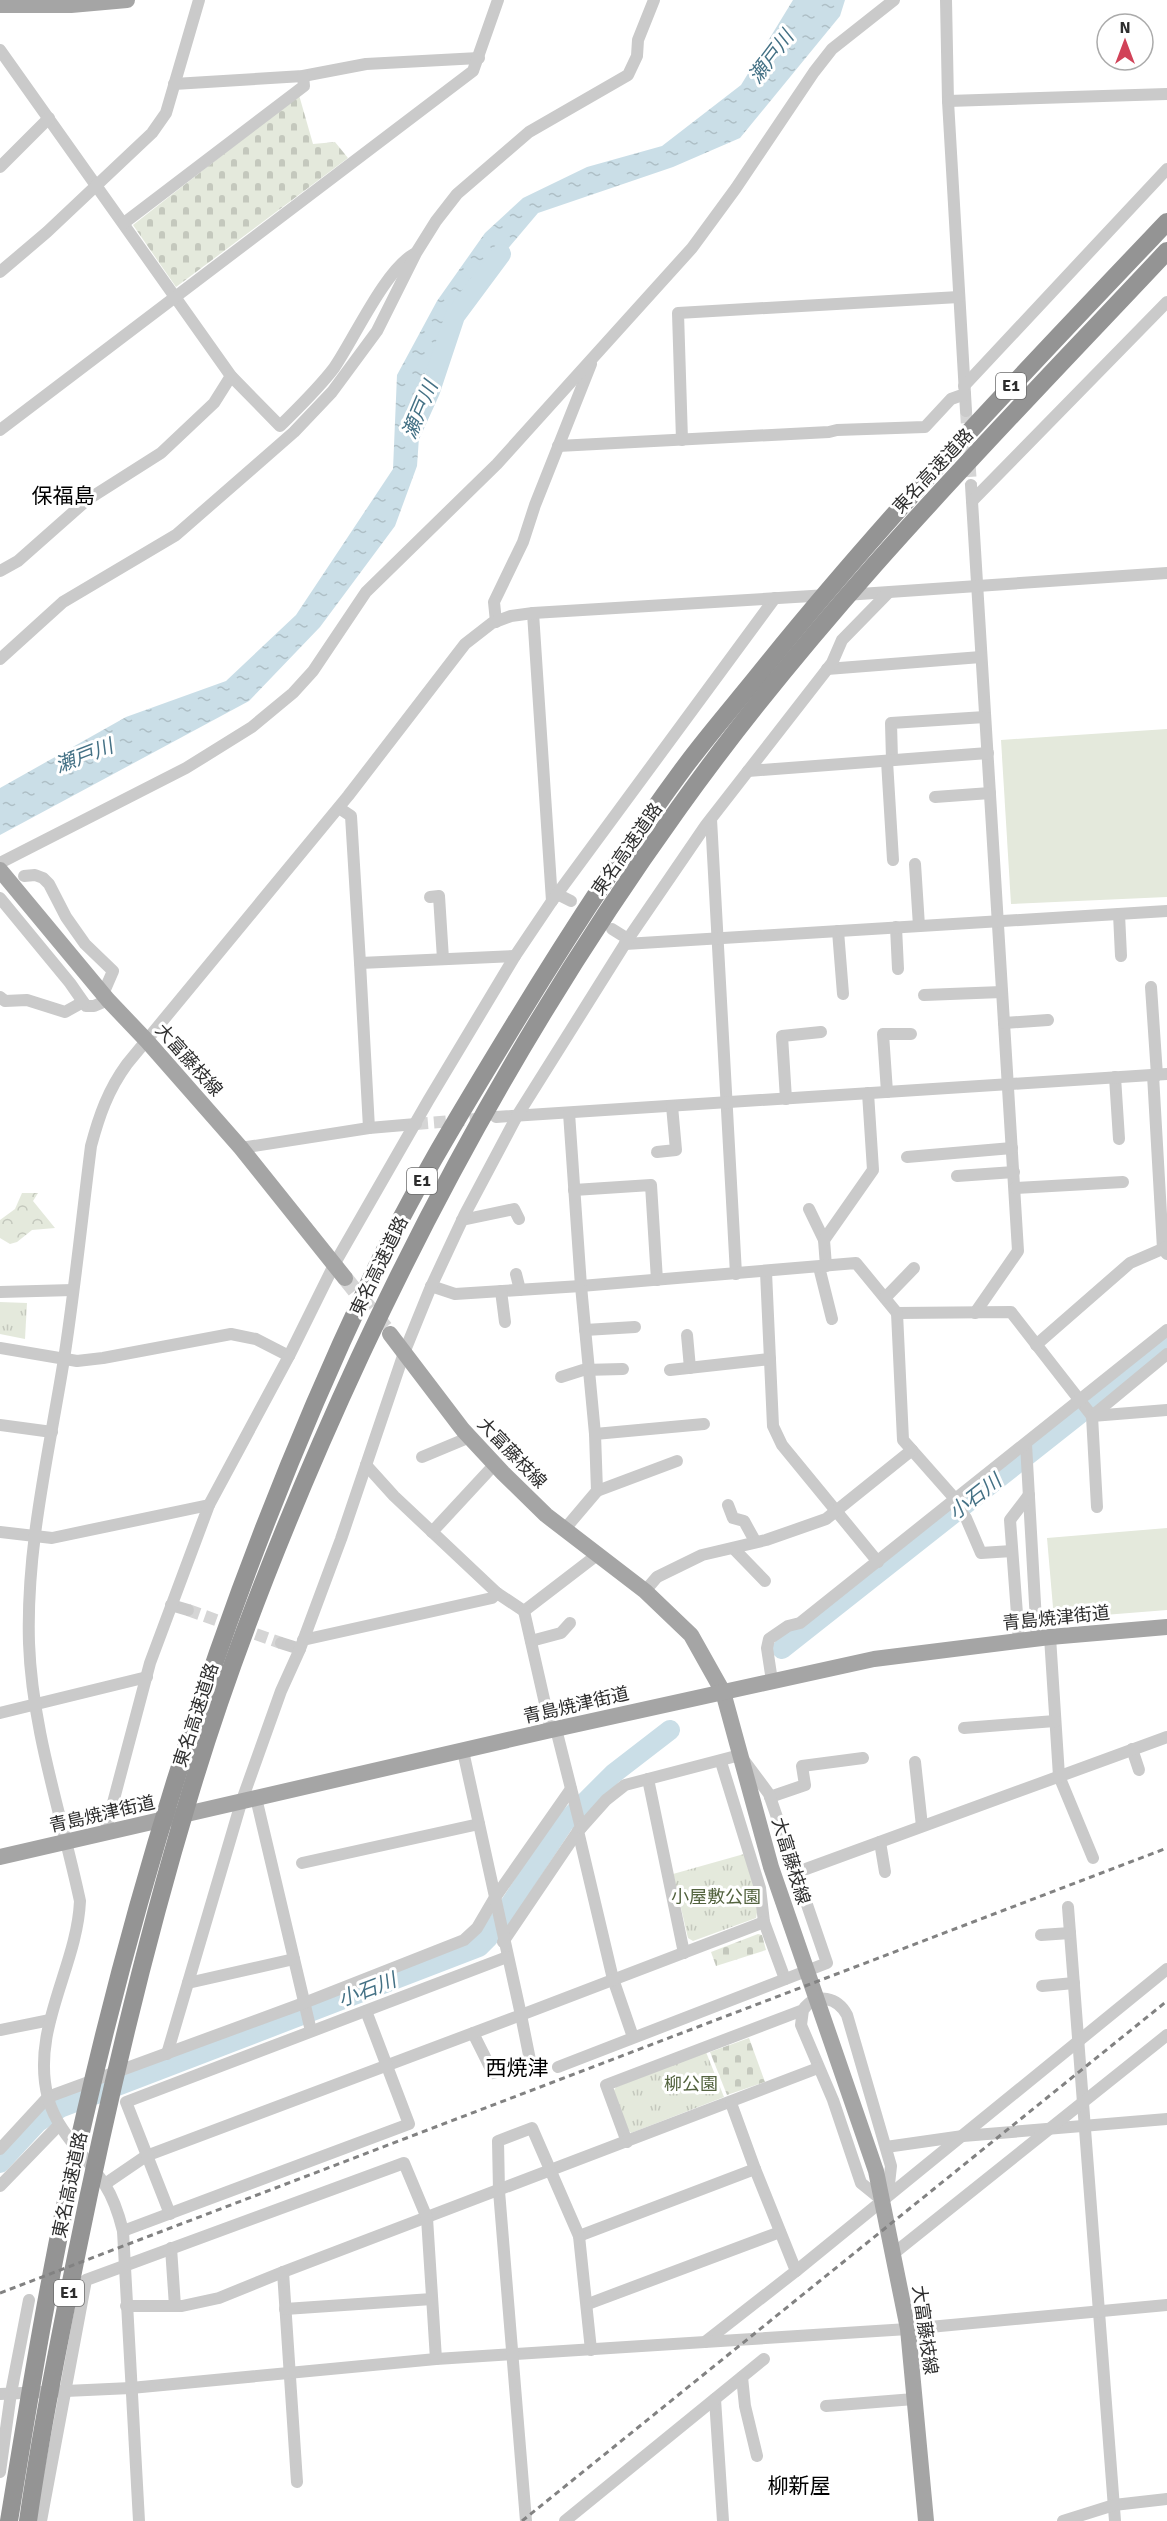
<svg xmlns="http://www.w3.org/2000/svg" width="1167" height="2521" font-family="Signika,'Noto Sans JP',sans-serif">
<defs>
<pattern id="grass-tufts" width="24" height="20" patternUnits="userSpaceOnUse" patternTransform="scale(1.5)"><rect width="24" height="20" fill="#e4e9dc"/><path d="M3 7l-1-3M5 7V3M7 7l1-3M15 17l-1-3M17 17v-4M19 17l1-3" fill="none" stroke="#c4c8bd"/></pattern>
<pattern id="forest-crowns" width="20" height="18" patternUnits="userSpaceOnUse" patternTransform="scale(1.5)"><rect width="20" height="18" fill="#e4e9dc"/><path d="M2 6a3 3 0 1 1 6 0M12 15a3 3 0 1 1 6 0" fill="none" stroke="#c4c8bd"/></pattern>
<pattern id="cemetery-stones" width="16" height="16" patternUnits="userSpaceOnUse" patternTransform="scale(1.5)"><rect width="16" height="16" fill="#e4e9dc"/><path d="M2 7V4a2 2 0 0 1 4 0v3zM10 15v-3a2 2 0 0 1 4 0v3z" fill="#c4c8bd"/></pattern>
<pattern id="water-ripples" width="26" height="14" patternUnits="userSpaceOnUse" patternTransform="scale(1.5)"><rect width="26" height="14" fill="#cadee7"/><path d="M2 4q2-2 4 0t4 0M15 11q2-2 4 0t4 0" fill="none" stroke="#aebfc6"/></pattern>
</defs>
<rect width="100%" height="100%" fill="#fff"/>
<!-- grass -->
<g fill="url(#grass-tufts)">
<path d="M0 1302 27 1303 25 1339 0 1334Z"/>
<path d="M744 1854C750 1873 762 1897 756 1918L693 1941 688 1938 673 1874Z"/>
<path d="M706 2052 724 2097 631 2133 626 2128 613 2092 616 2087Z"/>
</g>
<!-- forest -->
<path fill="url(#forest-crowns)" d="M22 1193H38L33 1201 55 1228 32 1230 17 1242 10 1244 0 1238V1220L15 1209Z"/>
<!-- cemetery -->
<g fill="url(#cemetery-stones)">
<path d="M299 95 313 144 335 142 348 158 176 287 133 225Z"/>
<path d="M758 1934 762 1935 766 1950 716 1966 711 1952Z"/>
<path d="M749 2038 765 2082 727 2095 710 2052Z"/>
</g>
<!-- pitch -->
<g fill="#e4e9dc">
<path d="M1167 729V897L1011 904 1001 740Z"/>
<path d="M1167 1528V1610L1054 1619 1047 1538Z"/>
</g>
<!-- water -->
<path fill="url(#water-ripples)" d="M793 0H845L840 16 740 138 673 167 538 213 446 322 423 380 417 466 395 526 320 627 249 701 0 835V788L126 717 226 681 296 615 393 469 397 375 437 301 485 233 523 198 587 167 662 146 741 85Z"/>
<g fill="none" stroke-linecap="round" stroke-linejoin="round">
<!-- river -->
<g stroke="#cadee7" stroke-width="20">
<path d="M410 435 430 391 455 316 501 254"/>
<path d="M782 1649 1167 1345"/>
<path d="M0 2163 38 2122 60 2108 479 1947 488 1938 564 1823 613 1774 670 1730"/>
</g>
<!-- minor-tunnel -->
<g stroke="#d5d5d5" stroke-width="12" stroke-dasharray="12 6" stroke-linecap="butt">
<path d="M966 411 971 485"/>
<path d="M416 1124 487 1118"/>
<path d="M188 1610 281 1643"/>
</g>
<!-- major-tunnel -->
<path stroke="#d5d5d5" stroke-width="16" stroke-dasharray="16 8" stroke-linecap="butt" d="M345 1278 390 1334"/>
<!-- minor -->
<g stroke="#cacaca" stroke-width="12">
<path d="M946 0 948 101 966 411"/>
<path d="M0 50 231 376 280 426C299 407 318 389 334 368 354 339 385 270 414 254"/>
<path d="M174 84 303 76 366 64 479 58"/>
<path d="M948 101 1167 94"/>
<path d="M0 167 49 118"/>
<path d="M124 223 304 86 303 76"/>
<path d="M0 272 47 232 152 133 166 113 199 0"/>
<path d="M964 386 1167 169"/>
<path d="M0 430 473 71 498 0"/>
<path d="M682 440 678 313 959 297"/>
<path d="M558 446 829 432 837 430 925 427 951 399 965 394"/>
<path d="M971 485 1018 1251 975 1313"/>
<path d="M972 501 1167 302"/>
<path d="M0 571 18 561 87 500 161 453 214 403 231 376"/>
<path d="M845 595 1167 573"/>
<path d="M533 613 552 901"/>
<path d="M496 622 494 602 523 542 535 505 591 364"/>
<path d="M0 659 63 602 176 535 294 432 332 392 377 331 416 253 436 221 457 194 529 132 628 75 637 56 638 40 654 0"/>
<path d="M827 669 981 657"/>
<path d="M892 760 891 723 985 717"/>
<path d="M887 761 893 860"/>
<path d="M748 771 988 753"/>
<path d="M935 797 990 793"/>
<path d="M339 808 351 816 360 963"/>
<path d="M711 819 736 1274"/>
<path d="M0 863 186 768 252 727 293 693 313 671 366 592 497 464 692 248 736 188 814 72 832 49 894 0"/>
<path d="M915 864 919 926"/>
<path d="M24 876 35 875 43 878 49 884 66 917 85 944 113 971 103 994"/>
<path d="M557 894 571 901"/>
<path d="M430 897 439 896 443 959"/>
<path d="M0 898 70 983 86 1006H94L108 1000"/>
<path d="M1119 914 1121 956"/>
<path d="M896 927 898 969"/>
<path d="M612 929 628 939"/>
<path d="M838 931 843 994"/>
<path d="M625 944 1167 911"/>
<path d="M1151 987 1157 1075"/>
<path d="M924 995 1002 992"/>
<path d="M0 997 5 1001 27 1000 65 1012 83 1002"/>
<path d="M1004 1023 1048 1020"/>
<path d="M1153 1075 1163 1249 1167 1254"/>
<path d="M1115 1077 1119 1139"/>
<path d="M887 1092 883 1034H911"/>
<path d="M786 1099 782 1036 821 1032"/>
<path d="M496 1117 1167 1074"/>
<path d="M369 1128 360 963 515 956"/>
<path d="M241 1148 369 1128 416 1124"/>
<path d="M657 1152 676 1150 672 1106"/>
<path d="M907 1157 1012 1148"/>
<path d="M957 1176 1014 1172"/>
<path d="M1015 1188 1123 1182"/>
<path d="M574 1190 651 1185 657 1280"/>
<path d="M809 1209 824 1240 826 1266"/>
<path d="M462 1220 514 1209 519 1219"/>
<path d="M824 1240 873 1170 868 1093"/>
<path d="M819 1267 832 1319"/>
<path d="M766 1272 773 1426 782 1445 878 1562"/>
<path d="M516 1274 520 1290"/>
<path d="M431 1286 455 1294 581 1286 856 1263 897 1313 1011 1312 1092 1416 1167 1410"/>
<path d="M501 1291 505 1322"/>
<path d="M0 1292 73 1290"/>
<path d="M885 1298 914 1268"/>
<path d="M897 1313 903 1440 956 1500"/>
<path d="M585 1330 635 1327"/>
<path d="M687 1335 690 1368"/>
<path d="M1036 1345 1130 1263 1167 1247"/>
<path d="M0 1348 77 1361 103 1358 231 1334 256 1339 289 1356"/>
<path d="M670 1370 770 1359"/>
<path d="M561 1377 583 1370 623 1369"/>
<path d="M0 1425 52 1432"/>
<path d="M595 1434 704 1424"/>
<path d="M1026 1444 1037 1639"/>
<path d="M422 1457 470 1437"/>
<path d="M366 1465 394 1496 497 1593 524 1611 597 1555"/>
<path d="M597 1491 677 1461"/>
<path d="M953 1502 966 1518 981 1553 1012 1551"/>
<path d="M728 1505 733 1518 744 1521 755 1541"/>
<path d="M1097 1507 1092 1416 1167 1354"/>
<path d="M564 1530 597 1491 595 1434 581 1286 569 1113"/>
<path d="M0 1532 52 1538 209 1505"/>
<path d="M432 1532 495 1464"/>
<path d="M734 1549 765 1581"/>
<path d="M645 1591 657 1577 702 1555 766 1540 826 1519 912 1450"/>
<path d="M171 1605 188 1610"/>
<path d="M524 1611 551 1730"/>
<path d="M1050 1637 1059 1776 1093 1858"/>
<path d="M303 1640 492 1598 497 1593"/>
<path d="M531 1641 561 1633 570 1623"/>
<path d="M1019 1641 1010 1520 1029 1495"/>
<path d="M281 1643 300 1649"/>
<path d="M772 1681 767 1648 769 1639 788 1626 800 1623 1167 1330"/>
<path d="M0 1713 147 1677"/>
<path d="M964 1728 1055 1721"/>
<path d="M556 1729 581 1828 578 1831 613 1979 633 2037"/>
<path d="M1132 1749 1139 1770"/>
<path d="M721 1762 760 1888 764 1922 785 1979"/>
<path d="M915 1762 922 1826"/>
<path d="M648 1779 684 1953"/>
<path d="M770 1797 805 1785 802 1766 863 1758"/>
<path d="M256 1798 311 2031"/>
<path d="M105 1833 150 1663 209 1505 289 1356 335 1263 428 1101 515 956 552 901 775 598"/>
<path d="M880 1842 885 1872"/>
<path d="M302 1863 479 1824"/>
<path d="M795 1873 1167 1737"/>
<path d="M1068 1907 1115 2521"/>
<path d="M1041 1935 1070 1933"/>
<path d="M503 1942 578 1831"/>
<path d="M188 1983 294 1959"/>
<path d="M1042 1986 1074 1983"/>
<path d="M0 2030 50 2020"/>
<path d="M473 2033 493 2073 530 2060 521 2015 764 1922"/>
<path d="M167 2054 241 1803 281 1691 300 1649 341 1539 404 1353 430 1289 465 1214 517 1116 628 939 706 825 832 663 842 640 888 593"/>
<path d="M558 2067 827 1963 769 1794 740 1755 625 1785 606 1800 581 1828"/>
<path d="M627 2142 606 2085 803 2010C816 1991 838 1998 847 2015L891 2166 889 2184 882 2200 861 2183 833 2100 801 2025 803 2010"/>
<path d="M886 2147 963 2136 1167 2119"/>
<path d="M0 2149 48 2097 304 2003 464 1940 477 1928 494 1899 571 1789"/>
<path d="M105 2184 146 2156 521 2015 463 1751"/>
<path d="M0 2186 59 2125"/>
<path d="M170 2214 126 2102 507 1957"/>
<path d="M123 2231 409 2124 366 2011"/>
<path d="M579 2236 755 2169"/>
<path d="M171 2248 175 2306"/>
<path d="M893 2254 1167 2035"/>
<path d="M796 2271 1167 1969"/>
<path d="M283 2272 297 2482"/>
<path d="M588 2304 780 2232"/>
<path d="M126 2306H182L219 2298 283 2272 818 2068"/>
<path d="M285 2309 432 2299"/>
<path d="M705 2342 796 2271 755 2169 731 2103"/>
<path d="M742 2377 745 2406 757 2456"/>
<path d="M0 2394 131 2388 436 2359 908 2329 1167 2305"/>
<path d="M715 2399 723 2521"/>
<path d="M826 2406 914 2399"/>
<path d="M0 2472 11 2393 29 2300"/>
<path d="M41 2521 86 2280 404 2163 427 2218 436 2359"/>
<path d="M139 2521 123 2231C119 2215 114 2199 105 2185 86 2155 58 2134 48 2098 30 2029 77 1968 80 1901 62 1816 32 1730 29 1643 26 1547 49 1453 64 1359 75 1288 82 1217 91 1146 99 1116 108 1090 127 1064L348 796 465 644 492 623 511 616 533 613 828 595"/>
<path d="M526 2521 499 2191 498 2141 532 2128 579 2236 591 2350"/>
<path d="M565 2521 764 2359"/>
<path d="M1063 2521 1114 2505 1167 2499"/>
</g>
<!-- major -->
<g stroke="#a5a5a5" stroke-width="16">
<path d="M0 5H71L127 0"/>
<path d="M0 870 108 1000 147 1041 241 1148 345 1278"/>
<path d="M390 1334 463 1430 503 1473 546 1515 645 1591 691 1635 723 1692 771 1867 876 2171 908 2329 926 2521"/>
<path d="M0 1857 551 1730 874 1659 1050 1637 1167 1627"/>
</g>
<!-- highway -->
<g stroke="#949494" stroke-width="18">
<path d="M9 2521C31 2386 53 2252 84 2119 150 1831 243 1550 369 1283 408 1199 456 1120 504 1041 561 947 620 854 686 765 707 737 730 710 752 683 881 521 1024 372 1167 222"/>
<path d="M28 2521C41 2431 59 2341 77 2252 108 2099 144 1947 189 1797 225 1676 271 1558 321 1443 419 1218 535 1008 678 809 822 607 998 431 1167 251"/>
</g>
<!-- rail -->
<g stroke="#828282" stroke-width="3" stroke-dasharray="6 4.5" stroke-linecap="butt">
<path d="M0 2293 1167 1848"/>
<path d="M522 2521 1167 2001"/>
</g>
</g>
<g text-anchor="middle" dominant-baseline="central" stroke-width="6" stroke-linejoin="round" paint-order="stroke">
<!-- shield labels -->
<g fill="#fff" stroke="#6c6c6c" stroke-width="1.5">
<rect x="996" y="373" width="30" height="26" rx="4.5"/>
<rect x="407" y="1168" width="30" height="26" rx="4.5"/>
<rect x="54" y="2280" width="30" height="26" rx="4.5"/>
</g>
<g font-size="16" font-weight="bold" fill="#2d2d2d">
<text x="1011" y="386">E1</text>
<text x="422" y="1181">E1</text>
<text x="69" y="2293">E1</text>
</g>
<!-- street labels -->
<g font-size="18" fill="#2d2d2d" stroke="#fff">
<text transform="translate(933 471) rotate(-47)">東名高速道路</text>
<text transform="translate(627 849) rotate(-55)">東名高速道路</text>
<text transform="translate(189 1060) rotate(48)">大富藤枝線</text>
<text transform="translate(379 1266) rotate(-64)">東名高速道路</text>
<text transform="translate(512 1453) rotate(46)">大富藤枝線</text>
<text transform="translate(1056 1618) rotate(-6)">青島焼津街道</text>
<text transform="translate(576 1705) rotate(-13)">青島焼津街道</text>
<text transform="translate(196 1715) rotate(-72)">東名高速道路</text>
<text transform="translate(102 1814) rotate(-13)">青島焼津街道</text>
<text transform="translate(791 1861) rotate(73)">大富藤枝線</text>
<text transform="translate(70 2185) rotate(-78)">東名高速道路</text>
<text transform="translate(925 2330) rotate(82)">大富藤枝線</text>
</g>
<!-- park labels -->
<g font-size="18" fill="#53633f" stroke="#fff">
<text x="716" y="1897">小屋敷公園</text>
<text x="691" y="2084">柳公園</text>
</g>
<!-- water labels -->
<g font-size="20" font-style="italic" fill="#447185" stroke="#fff">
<text transform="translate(771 57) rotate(-53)">瀬戸川</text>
<text transform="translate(420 410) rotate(-67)">瀬戸川</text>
<text transform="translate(84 756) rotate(-21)">瀬戸川</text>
<text transform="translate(975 1497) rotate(-38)">小石川</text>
<text transform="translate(367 1990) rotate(-21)">小石川</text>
</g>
<!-- quarter labels -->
<g font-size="21" fill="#000" stroke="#fff">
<text x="63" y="496">保福島</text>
<text x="517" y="2068">西焼津</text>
<text x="799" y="2486">柳新屋</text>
</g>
</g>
<!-- north arrow -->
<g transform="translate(1125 42)"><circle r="28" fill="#ffffff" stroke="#ababab" stroke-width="1.5"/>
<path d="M0-4.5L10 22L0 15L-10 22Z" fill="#d14258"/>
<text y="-9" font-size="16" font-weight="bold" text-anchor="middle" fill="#2d2d2d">N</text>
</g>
</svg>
